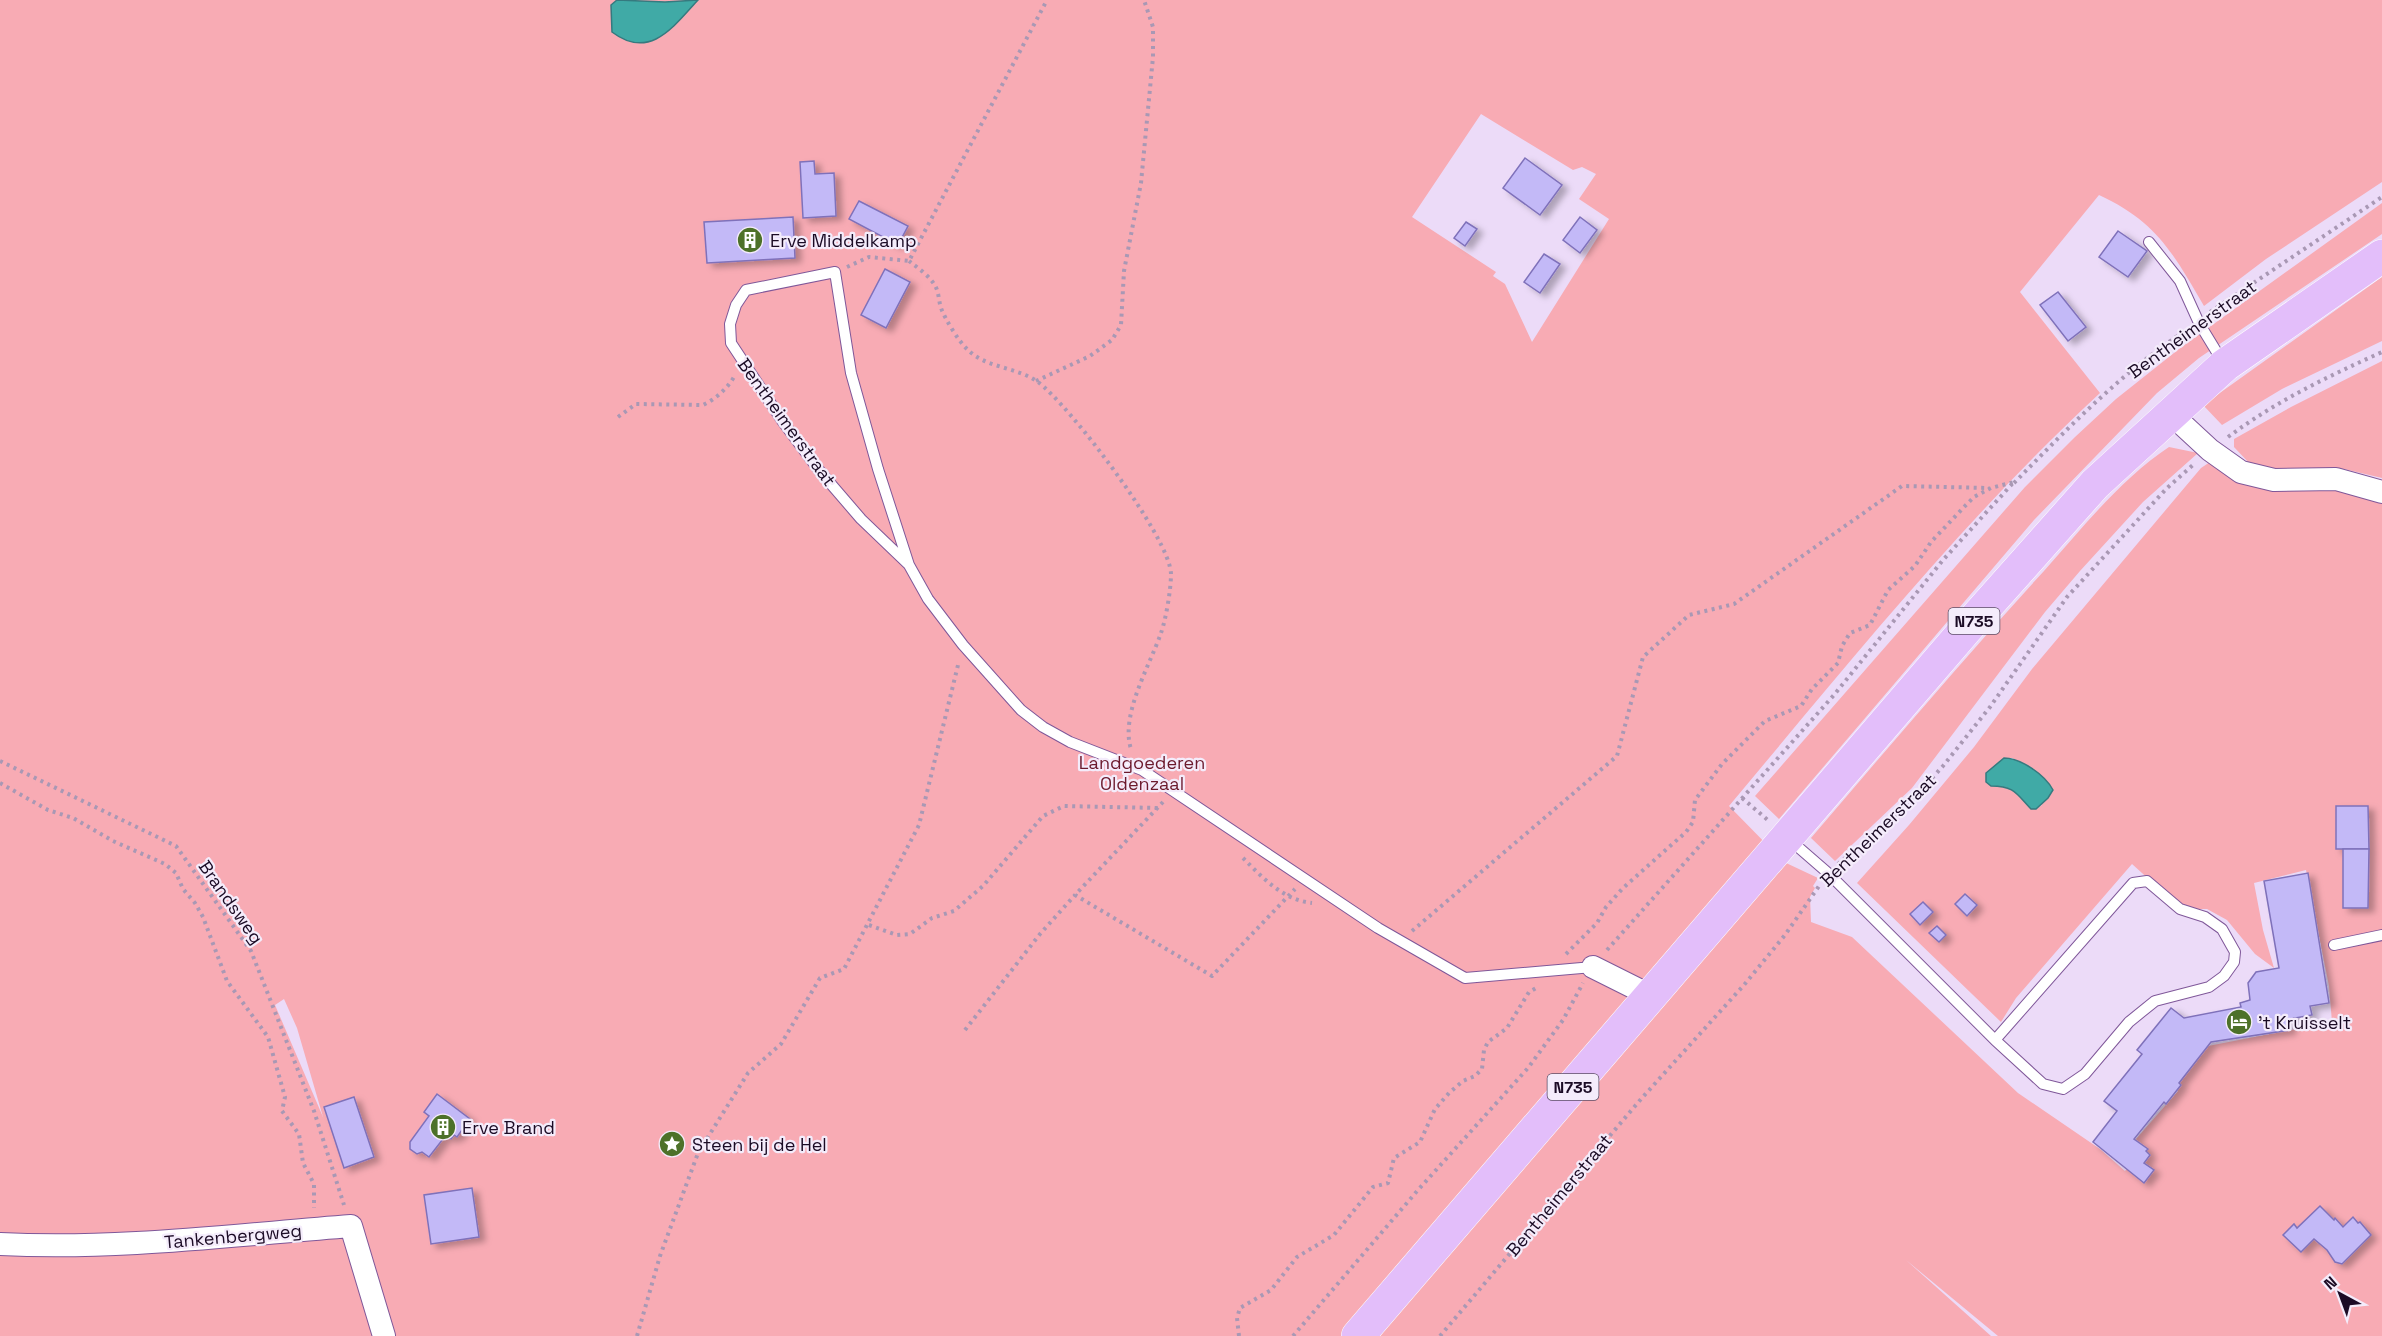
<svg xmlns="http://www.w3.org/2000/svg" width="2382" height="1336" font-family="'Space Grotesk',sans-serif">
<defs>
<filter id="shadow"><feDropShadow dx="6" dy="4" stdDeviation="3" flood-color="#0004"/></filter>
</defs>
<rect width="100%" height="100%" fill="#ecdbf8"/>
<!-- green -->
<g fill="#f8abb4" fill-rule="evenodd">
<path d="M0 0H2382V182L2266 259 2204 306C2173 253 2157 222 2099 195L2020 292 2100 393C1964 519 1848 664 1729 806L1784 862 1818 878 1813 886 1815 888 1810 897 1811 922 1852 937 2018 1093 2100 1149 2125 1171 2139 1155 2130 1146 2178 1091 2171 1085 2208 1046 2332 1022 2329 986 2306 870 2254 883 2263 930 2274 968 2255 954 2227 920 2207 909H2182L2132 864 2016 998 2001 1022 1857 883 1909 825 1974 747 2032 669 2201 468 2210 462 2334 486 2382 499V1336H1998L1906 1260 1991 1336H0ZM1481 114 1573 170 1582 167 1596 174 1579 199 1609 219 1532 342 1505 284 1493 276 1496 272 1412 217ZM2004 758H2013L2042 805 2036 809H2031L2016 791 1986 773ZM284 999 297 1028 323 1117 275 1005Z"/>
<path d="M2382 203V234L2199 358 2157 393 2034 520 1779 819 1755 796 2025 487 2075 437 2116 399 2179 349Z"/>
<path d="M2382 277V341L2282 389 2222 425 2203 405Z"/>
<path d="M2382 361V478L2344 469 2270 468 2251 465 2234 447V439L2291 407Z"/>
<path d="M2169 447 2198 453 2143 502 2080 571 2045 612 1912 788 1835 861 1811 838C1888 748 1964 658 2044 571 2083 527 2121 479 2169 447Z"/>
</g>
<!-- water -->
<g fill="#40aaa6" stroke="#357a7f" stroke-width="1.5">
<path d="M617 0 665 2 698 0C674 26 650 61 612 32L611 5Z"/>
<path d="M2004 758C2021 758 2045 775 2053 790L2048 798 2036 809H2031C2016 793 2014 786 1991 786L1986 782V773Z"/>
</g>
<!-- building -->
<g fill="#c3b9f7" stroke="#7f71ba" stroke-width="1.5" filter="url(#shadow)">
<path d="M1525 158 1562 185 1540 215 1503 188Z"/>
<path d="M814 161 815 174 834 173 836 216 803 218 800 162Z"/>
<path d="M859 201 908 226 898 245 849 219Z"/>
<path d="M793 217 795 258 707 263 704 222Z"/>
<path d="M1580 217 1597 230 1580 253 1563 240Z"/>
<path d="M1466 222 1477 229 1465 246 1454 238Z"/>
<path d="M2118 231 2147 251 2128 277 2099 257Z"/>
<path d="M1544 254 1560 264 1540 293 1524 282Z"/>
<path d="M885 269 910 282 886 328 861 315Z"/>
<path d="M2058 292 2086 327 2068 341 2040 305Z"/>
<path d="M2336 806H2368L2369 849H2336Z"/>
<path d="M2343 849H2369L2368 908H2343Z"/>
<path d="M2308 873 2329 1003 2310 1006 2312 1015 2289 1019 2290 1030 2211 1042 2179 1083 2181 1085 2166 1104 2164 1102 2134 1139 2148 1149 2146 1151 2150 1155 2144 1163 2154 1170 2144 1183 2093 1142 2117 1111 2104 1101 2142 1054 2137 1050 2171 1008 2184 1018 2241 1007 2240 1003 2250 1000 2248 983 2256 972 2279 968 2264 881Z"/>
<path d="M1965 894 1977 905 1967 916 1955 904Z"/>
<path d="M1923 902 1933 912 1920 925 1910 914Z"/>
<path d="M1937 926 1946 935 1939 942 1929 933Z"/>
<path d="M437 1094 470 1119 457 1137 454 1135 451 1139 446 1135 429 1157 422 1152 417 1154 410 1149V1142L429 1116 424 1112Z"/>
<path d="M354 1097 374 1157 344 1168 324 1107Z"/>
<path d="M472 1188 479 1237 431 1244 424 1195Z"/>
<path d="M2320 1206 2334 1220 2335 1218 2343 1227 2353 1217 2358 1223 2360 1222 2371 1235 2342 1264 2335 1262 2327 1250 2314 1239 2301 1252 2283 1235 2294 1224 2297 1228Z"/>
</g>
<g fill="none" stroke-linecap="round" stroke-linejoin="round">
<!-- lane casing -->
<g stroke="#7f5799" stroke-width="12">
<g id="lane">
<path d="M2149 242 2180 281 2199 323 2224 364"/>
<path d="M909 565 861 519 818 469 783 422 731 343 730 324 736 305 746 290 835 272 851 373 878 469 909 565 928 599 963 645 1021 710 1043 727 1070 742 1142 770 1378 928 1465 978 1593 967"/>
<path d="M1790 840 1828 873 1995 1040 2043 1084 2063 1089 2085 1074 2129 1022 2155 1001 2209 987 2224 976 2234 962 2235 952 2222 929 2205 917 2180 909 2147 881 2133 883 1995 1040"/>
<path d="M2334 945 2382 935"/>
</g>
</g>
<!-- street casing -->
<g stroke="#7f5799" stroke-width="24">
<g id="street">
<path d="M2170 413 2210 450 2241 472 2274 480 2336 479 2382 492"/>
<path d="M1593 967 1651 996"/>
<path d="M0 1244C117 1250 234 1235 351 1226L384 1336"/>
</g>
</g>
<!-- primary casing -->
<g stroke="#fff" stroke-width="34">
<path id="primary" d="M1358 1336 1966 629 2095 484 2225 365 2382 256"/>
</g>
<!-- path -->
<g stroke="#a998b4" stroke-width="4" stroke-dasharray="3 4.5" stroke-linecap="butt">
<path d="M909 261C919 269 933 278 937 290 939 296 939 302 941 308 945 319 959 342 968 350 986 368 1017 367 1038 382 1069 405 1170 537 1171 574 1171 589 1166 619 1161 633 1150 665 1120 715 1131 749"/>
<path d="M847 267 869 257 909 261 1047 0"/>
<path d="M2210 312 2382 197"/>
<path d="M1036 381 1090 356 1112 340 1121 325 1124 271 1141 183 1153 57V27L1144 0"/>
<path d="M618 417 636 404 703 405C716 399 729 387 735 375"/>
<path d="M2228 437C2278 400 2327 377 2382 352"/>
<path d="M2014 483C2067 429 2122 372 2185 331"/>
<path d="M0 761 176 846 251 951 314 1111 344 1205"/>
<path d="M0 783 48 810 73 818 113 841 165 864 176 873 183 889 195 903 203 917 227 981 268 1037 285 1097 282 1111 299 1134 303 1163 314 1184V1208"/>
<path d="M1742 798 1769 821"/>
<path d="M1163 802 1075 895 1212 976 1295 889"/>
<path d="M1243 858C1263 878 1283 900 1312 903"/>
<path d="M1838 864 1905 808 1943 766 1990 707 2067 597 2167 488 2194 464"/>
<path d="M869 925 897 935 910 934 932 918 954 911 983 886 1043 816 1064 806 1158 808"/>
<path d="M1412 931 1617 756 1643 657 1689 615 1734 604 1902 486 1989 488"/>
<path d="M1607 950 1834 695 1943 560 2013 483"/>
<path d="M1566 954 1597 923 1606 907 1623 888 1686 832 1693 822 1695 800 1722 764 1765 721 1801 706 1812 689 1838 663 1842 646 1850 633 1870 625 1888 590 1915 566 1931 542 1965 506 1974 497 1991 488 2014 482"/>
<path d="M965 1030 1040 934 1075 895"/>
<path d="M637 1336 660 1256 698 1153 748 1073 781 1044 820 978 844 969 919 825 959 661"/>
<path d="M1239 1336 1237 1318 1240 1308 1271 1290 1297 1257 1334 1235 1373 1187 1388 1183 1394 1158 1420 1142 1435 1109 1449 1093 1463 1081 1475 1076 1482 1069 1484 1050 1488 1042 1507 1028 1529 992 1536 988"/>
<path d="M1293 1336 1418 1190 1528 1068 1563 1020 1583 983"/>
<path d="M1440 1336 1641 1099 1744 985 1785 935 1819 886"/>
</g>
<!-- lane -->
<use href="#lane" stroke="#fff" stroke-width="10"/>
<!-- street -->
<use href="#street" stroke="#fff" stroke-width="22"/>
<!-- primary -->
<use href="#primary" stroke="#e3befa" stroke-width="33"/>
</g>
<!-- icons -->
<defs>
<g id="building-disc" transform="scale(1.35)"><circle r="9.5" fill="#4d7129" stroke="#f4ecfb"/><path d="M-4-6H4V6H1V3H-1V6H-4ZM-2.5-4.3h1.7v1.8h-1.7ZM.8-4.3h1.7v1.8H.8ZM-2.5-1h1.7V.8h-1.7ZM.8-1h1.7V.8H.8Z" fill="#fff"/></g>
<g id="hotel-disc" transform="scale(1.35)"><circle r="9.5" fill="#4d7129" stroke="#f4ecfb"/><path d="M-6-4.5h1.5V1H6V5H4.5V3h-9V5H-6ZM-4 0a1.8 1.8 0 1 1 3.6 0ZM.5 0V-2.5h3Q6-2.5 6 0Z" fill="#fff"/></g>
<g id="sight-disc" transform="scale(1.35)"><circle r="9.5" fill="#4d7129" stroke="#f4ecfb"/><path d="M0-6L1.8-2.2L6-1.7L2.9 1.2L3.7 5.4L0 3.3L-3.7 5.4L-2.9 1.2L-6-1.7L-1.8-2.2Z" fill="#fff"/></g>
</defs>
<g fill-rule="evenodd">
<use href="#building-disc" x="750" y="240"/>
<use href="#hotel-disc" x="2239" y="1022"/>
<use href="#building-disc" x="443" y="1127"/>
<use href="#sight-disc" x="672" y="1144"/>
</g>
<g text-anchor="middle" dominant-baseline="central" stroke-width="4.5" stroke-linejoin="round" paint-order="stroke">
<!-- shield labels -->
<g fill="#f4ecfb" stroke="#5c4e65" stroke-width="1.5">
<rect x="1948.5" y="608" width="51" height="26" rx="4.5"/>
<rect x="1547.5" y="1074" width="51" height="26" rx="4.5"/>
</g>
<g font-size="16" font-weight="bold" fill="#1b0b25">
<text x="1974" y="621">N735</text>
<text x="1573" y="1087">N735</text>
</g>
<!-- poi labels -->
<g font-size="18" fill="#1b0b25" stroke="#f4ecfb" text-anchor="start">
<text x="770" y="240">Erve Middelkamp</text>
<text x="2258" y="1022">'t Kruisselt</text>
<text x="462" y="1127">Erve Brand</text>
<text x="692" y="1144">Steen bij de Hel</text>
</g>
<!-- street labels -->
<g font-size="18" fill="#1b0b25" stroke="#f4ecfb">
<text transform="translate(2192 329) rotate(-36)">Bentheimerstraat</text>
<text transform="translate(787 422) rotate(54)">Bentheimerstraat</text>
<text transform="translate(1878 830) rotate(-44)">Bentheimerstraat</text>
<text transform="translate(231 902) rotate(55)">Brandsweg</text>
<text transform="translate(1559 1195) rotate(-50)">Bentheimerstraat</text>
<text transform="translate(233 1236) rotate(-5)">Tankenbergweg</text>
</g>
<!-- park labels -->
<g font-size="18" fill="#6c1a2d" stroke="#f4ecfb">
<text x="1142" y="762">Landgoederen<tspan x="1142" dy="21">Oldenzaal</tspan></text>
</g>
</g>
<!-- north arrow -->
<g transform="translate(2340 1294) rotate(319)" stroke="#f4ecfb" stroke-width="4.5" paint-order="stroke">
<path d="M0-4.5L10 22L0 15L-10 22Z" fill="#1b0b25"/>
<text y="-9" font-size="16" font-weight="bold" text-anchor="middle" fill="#1b0b25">N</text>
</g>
</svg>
